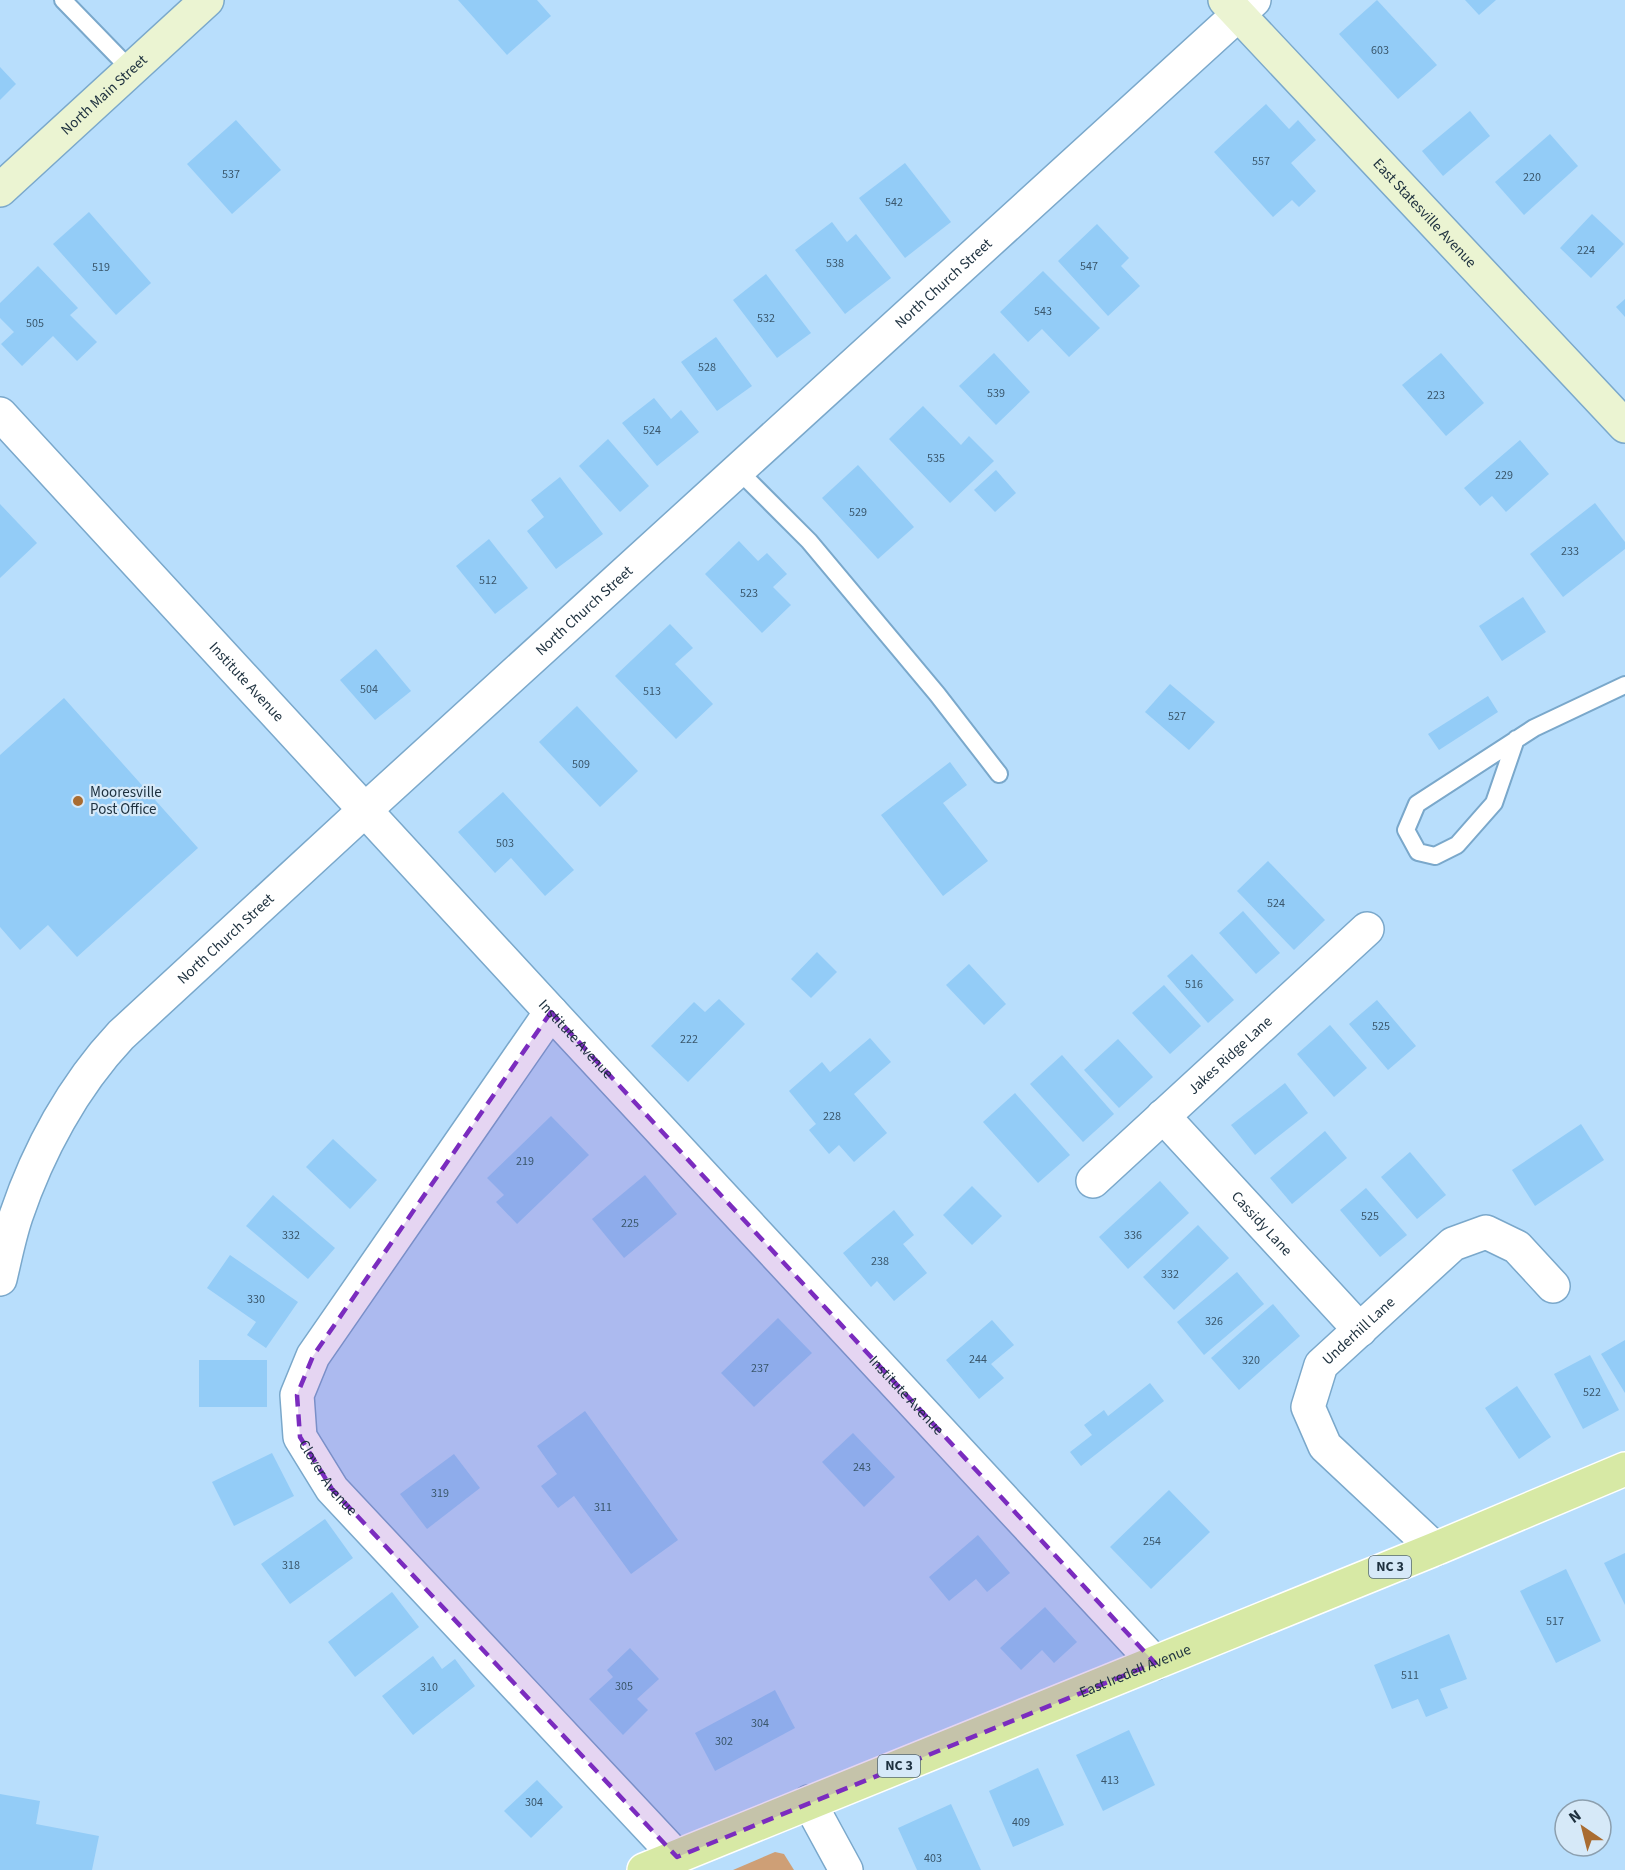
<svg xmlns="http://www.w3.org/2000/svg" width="1625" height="1870" font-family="'Source Sans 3',sans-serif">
<rect width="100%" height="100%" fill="#b8defc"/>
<!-- green -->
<path fill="#ce9f76" d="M775 1852 784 1854 794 1870H733Z"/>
<!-- building -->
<g fill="#93ccf7">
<path d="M458 0H537L551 16 507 55Z"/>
<path d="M1377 0 1437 65 1398 99 1339 34Z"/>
<path d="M1465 0H1496L1479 15Z"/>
<path d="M0 67 16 84 0 100Z"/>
<path d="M1266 104 1289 129 1298 120 1316 140 1291 163 1316 191 1299 207 1292 200 1273 217 1214 152Z"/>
<path d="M1470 111 1490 136 1443 176 1422 151Z"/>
<path d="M236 120 281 170 232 214 187 164Z"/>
<path d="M1550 134 1578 166 1524 215 1495 182Z"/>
<path d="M905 163 951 222 905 258 859 198Z"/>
<path d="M89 212 151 283 116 315 53 244Z"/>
<path d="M1592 214 1624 244 1591 278 1560 248Z"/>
<path d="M832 222 847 242 856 234 891 278 845 314 795 250Z"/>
<path d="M1097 224 1129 258 1121 266 1140 286 1108 316 1058 261Z"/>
<path d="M38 266 78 308 70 315 97 342 77 361 53 336 22 366 1 344 14 332 0 318V303Z"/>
<path d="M1043 271 1100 328 1069 357 1042 329 1028 342 1000 312Z"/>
<path d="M766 274 811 333 777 358 733 300Z"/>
<path d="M1625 299V317L1616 307Z"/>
<path d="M716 337 752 386 717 411 681 362Z"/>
<path d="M994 353 1030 392 996 425 959 386Z"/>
<path d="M1441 353 1484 403 1446 436 1402 385Z"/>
<path d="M654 398 671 419 681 410 699 432 657 466 622 423Z"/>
<path d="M923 406 961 445 969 436 994 461 950 503 889 439Z"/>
<path d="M608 439 649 486 620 512 579 466Z"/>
<path d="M1520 440 1549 474 1506 512 1492 496 1480 506 1464 488Z"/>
<path d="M858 465 914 527 878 559 822 498Z"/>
<path d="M996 470 1016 493 995 512 974 490Z"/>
<path d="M560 477 603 534 556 569 527 531 544 517 531 500Z"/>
<path d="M1595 503 1625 542V549L1563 597 1530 554Z"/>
<path d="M0 504 37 543 0 578Z"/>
<path d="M489 539 528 588 495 614 456 566Z"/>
<path d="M739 541 758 561 767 553 787 574 773 587 791 605 762 633 705 574Z"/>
<path d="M1523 597 1546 632 1502 661 1479 626Z"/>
<path d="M670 624 693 648 675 664 713 704 676 739 615 676Z"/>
<path d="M376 649 411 691 375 720 340 680Z"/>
<path d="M1170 684 1215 722 1189 750 1145 712Z"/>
<path d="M1488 696 1498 712 1439 750 1428 734Z"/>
<path d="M64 698 198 848 77 957 48 925 20 950 0 927V755Z"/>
<path d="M577 706 638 771 600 807 539 742Z"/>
<path d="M950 762 967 785 943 803 988 861 943 896 881 815Z"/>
<path d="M503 792 574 870 545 896 511 858 495 873 458 832Z"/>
<path d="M1268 861 1325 920 1294 950 1237 891Z"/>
<path d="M1243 911 1280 953 1256 974 1219 933Z"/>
<path d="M817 952 837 972 811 998 791 979Z"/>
<path d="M1192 954 1234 1000 1208 1023 1167 976Z"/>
<path d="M969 964 1006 1004 984 1025 946 985Z"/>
<path d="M1164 985 1201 1026 1170 1054 1132 1013Z"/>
<path d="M719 999 745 1024 688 1082 651 1046 694 1002 705 1012Z"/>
<path d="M1377 1000 1416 1046 1388 1070 1349 1024Z"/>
<path d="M1330 1025 1367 1068 1334 1097 1297 1054Z"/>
<path d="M870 1038 891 1062 854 1094 887 1133 854 1162 839 1145 829 1154 809 1130 816 1124 789 1091 822 1062 830 1072Z"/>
<path d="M1118 1039 1153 1077 1119 1108 1084 1070Z"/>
<path d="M1062 1055 1114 1114 1083 1142 1030 1084Z"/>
<path d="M1285 1083 1308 1113 1255 1155 1231 1125Z"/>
<path d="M1015 1093 1070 1155 1038 1183 983 1122Z"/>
<path d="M551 1116 589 1155 517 1224 496 1202 504 1195 487 1178Z"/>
<path d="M1581 1124 1604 1160 1535 1206 1512 1170Z"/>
<path d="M1325 1131 1347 1158 1292 1204 1270 1178Z"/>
<path d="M333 1139 377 1180 350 1209 306 1167Z"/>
<path d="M1410 1152 1446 1195 1417 1219 1381 1177Z"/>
<path d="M645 1175 677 1214 624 1258 592 1219Z"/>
<path d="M1160 1181 1189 1213 1128 1269 1099 1237Z"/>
<path d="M972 1186 1002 1216 972 1245 943 1215Z"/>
<path d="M1366 1188 1407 1235 1380 1257 1340 1210Z"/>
<path d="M273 1195 335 1248 308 1279 246 1226Z"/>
<path d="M894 1210 914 1235 903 1244 927 1273 894 1301 877 1281 871 1287 843 1253Z"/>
<path d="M1198 1225 1229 1258 1174 1310 1143 1277Z"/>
<path d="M230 1255 298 1302 266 1348 247 1335 256 1322 207 1288Z"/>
<path d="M1237 1272 1264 1304 1204 1355 1177 1322Z"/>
<path d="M1273 1304 1300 1336 1239 1390 1211 1358Z"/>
<path d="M778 1318 812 1353 754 1407 721 1373Z"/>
<path d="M992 1320 1014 1345 991 1364 1004 1378 979 1399 946 1360Z"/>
<path d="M1625 1340V1393L1601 1354Z"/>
<path d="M1590 1355 1619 1410 1583 1429 1554 1374Z"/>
<rect x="199" y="1360" width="68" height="47"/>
<path d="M1150 1383 1164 1401 1081 1466 1070 1452 1092 1435 1084 1425 1104 1410 1108 1416Z"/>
<path d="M1517 1386 1551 1437 1519 1459 1485 1408Z"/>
<path d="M585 1411 678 1540 631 1574 574 1496 558 1508 541 1486 557 1474 537 1446Z"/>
<path d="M853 1433 895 1477 864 1507 822 1462Z"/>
<path d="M272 1453 294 1496 234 1526 212 1482Z"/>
<path d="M454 1454 480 1488 427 1529 400 1494Z"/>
<path d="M1169 1490 1210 1532 1151 1589 1110 1547Z"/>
<path d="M325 1519 353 1558 290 1604 261 1564Z"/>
<path d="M978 1535 1010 1573 987 1592 976 1579 949 1601 929 1577Z"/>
<path d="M1625 1553V1605L1604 1563Z"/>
<path d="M1566 1569 1601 1641 1556 1663 1520 1591Z"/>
<path d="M392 1592 419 1627 355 1677 328 1642Z"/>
<path d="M1045 1607 1077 1642 1054 1663 1042 1650 1021 1670 1000 1648Z"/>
<path d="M1449 1634 1467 1679 1440 1689 1448 1708 1426 1717 1418 1699 1392 1709 1374 1665Z"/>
<path d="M630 1648 659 1679 637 1699 648 1710 623 1735 589 1699 613 1677 607 1670Z"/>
<path d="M433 1656 442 1669 455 1659 475 1686 413 1735 382 1696Z"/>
<path d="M775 1690 795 1728 715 1771 695 1733Z"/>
<path d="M1129 1730 1155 1785 1103 1811 1076 1755Z"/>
<path d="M1038 1768 1064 1825 1013 1847 989 1791Z"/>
<path d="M537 1780 563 1807 531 1838 504 1811Z"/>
<path d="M0 1794 40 1801 36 1824 99 1836 92 1870H0Z"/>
<path d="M951 1804 981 1870H917L898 1828Z"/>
</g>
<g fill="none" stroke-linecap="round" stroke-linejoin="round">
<!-- lane casing -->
<g stroke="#7aa8cb" stroke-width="20">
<g id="lane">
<path d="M63 0 131 70"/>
<path d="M738 470 809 541 937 694 999 774"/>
<path d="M1516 739 1494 803 1457 845 1435 856 1418 852 1406 830 1417 804 1534 728 1625 685"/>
</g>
</g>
<!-- street casing -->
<g stroke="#7aa8cb" stroke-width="36">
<g id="street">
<path id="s1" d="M0 414 551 1012 1155 1663"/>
<path id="s2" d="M551 1012 313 1356 297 1395 300 1437 332 1489 677 1857"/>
<path id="s3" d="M1163 1116 1360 1330"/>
<path id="s4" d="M1093 1181 1367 929"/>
<path id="s5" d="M0 1279C5 1258 9 1237 16 1216 38 1151 73 1086 121 1035L365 810 1254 0"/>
<path id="s6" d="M1435 1549 1325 1446 1308 1407 1321 1365 1453 1244 1486 1232 1517 1247 1553 1286"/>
<path d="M809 1802 846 1870"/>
</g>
</g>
<!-- secondary casing -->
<g stroke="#7aa8cb" stroke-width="36">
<g id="secondary">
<path id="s7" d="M1225 0 1625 426"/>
<path id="s8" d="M0 190 207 0"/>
</g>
</g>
<!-- primary casing -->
<g stroke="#fff" stroke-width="36">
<g id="primary">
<path id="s9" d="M644 1870 1435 1549 1625 1469"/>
</g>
</g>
<!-- lane -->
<use href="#lane" stroke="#fff" stroke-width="16"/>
<!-- street -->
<use href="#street" stroke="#fff" stroke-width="33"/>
<!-- secondary -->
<use href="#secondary" stroke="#ebf4d2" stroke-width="33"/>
<!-- primary -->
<use href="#primary" stroke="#d7e9a5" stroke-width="33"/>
</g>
<!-- marked area -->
<path fill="#7b2cbf" fill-opacity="0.2" stroke="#7b2cbf" stroke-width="4.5" stroke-dasharray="12 8" stroke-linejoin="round" d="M551 1012 1155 1663 677 1857 332 1489 300 1437 297 1395 313 1356Z"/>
<!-- markers -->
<circle fill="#a96c31" stroke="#d6e9f8" stroke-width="2" cx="78" cy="801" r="6"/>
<g text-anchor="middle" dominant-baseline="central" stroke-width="4.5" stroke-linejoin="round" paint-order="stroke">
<!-- number labels -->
<g font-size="12" fill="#3a576c">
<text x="1380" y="50">603</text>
<text x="1261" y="161">557</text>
<text x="231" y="174">537</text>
<text x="1532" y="177">220</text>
<text x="894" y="202">542</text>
<text x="1586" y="250">224</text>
<text x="835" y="263">538</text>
<text x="1089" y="266">547</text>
<text x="101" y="267">519</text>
<text x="1043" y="311">543</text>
<text x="766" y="318">532</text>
<text x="35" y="323">505</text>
<text x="707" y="367">528</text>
<text x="996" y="393">539</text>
<text x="1436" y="395">223</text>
<text x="652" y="430">524</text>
<text x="936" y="458">535</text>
<text x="1504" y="475">229</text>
<text x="858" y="512">529</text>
<text x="1570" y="551">233</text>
<text x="488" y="580">512</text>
<text x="749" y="593">523</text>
<text x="369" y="689">504</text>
<text x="652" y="691">513</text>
<text x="1177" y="716">527</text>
<text x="581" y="764">509</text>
<text x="505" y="843">503</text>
<text x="1276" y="903">524</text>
<text x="1194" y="984">516</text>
<text x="1381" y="1026">525</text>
<text x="689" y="1039">222</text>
<text x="832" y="1116">228</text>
<text x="525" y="1161">219</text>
<text x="1370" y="1216">525</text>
<text x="630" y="1223">225</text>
<text x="291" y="1235">332</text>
<text x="1133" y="1235">336</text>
<text x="880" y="1261">238</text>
<text x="1170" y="1274">332</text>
<text x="256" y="1299">330</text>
<text x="1214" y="1321">326</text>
<text x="978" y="1359">244</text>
<text x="1251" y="1360">320</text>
<text x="760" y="1368">237</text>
<text x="1592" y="1392">522</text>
<text x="862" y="1467">243</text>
<text x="440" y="1493">319</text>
<text x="603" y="1507">311</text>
<text x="1152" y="1541">254</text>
<text x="291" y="1565">318</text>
<text x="1555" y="1621">517</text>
<text x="1410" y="1675">511</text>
<text x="624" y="1686">305</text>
<text x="429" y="1687">310</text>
<text x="760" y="1723">304</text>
<text x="724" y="1741">302</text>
<text x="1110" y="1780">413</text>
<text x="534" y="1802">304</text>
<text x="1021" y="1822">409</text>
<text x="933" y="1858">403</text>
</g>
<!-- shield labels -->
<g fill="#d6e9f8" stroke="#546876" stroke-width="1.5">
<rect x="1369" y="1556" width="42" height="22" rx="4.5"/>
<rect x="878" y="1755" width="42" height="22" rx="4.5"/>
</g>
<g font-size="14" font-weight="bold" fill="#1d303e">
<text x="1390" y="1567">NC 3</text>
<text x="899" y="1766">NC 3</text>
</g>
<!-- street labels -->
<g font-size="15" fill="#1d303e" stroke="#d6e9f8">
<text stroke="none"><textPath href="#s8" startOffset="141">North Main Street</textPath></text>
<text stroke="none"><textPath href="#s7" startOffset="292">East Statesville Avenue</textPath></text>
<text stroke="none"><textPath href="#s5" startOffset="1390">North Church Street</textPath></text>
<text stroke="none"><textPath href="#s5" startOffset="904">North Church Street</textPath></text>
<text stroke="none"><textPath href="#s1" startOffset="364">Institute Avenue</textPath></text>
<text stroke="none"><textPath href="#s5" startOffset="418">North Church Street</textPath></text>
<text stroke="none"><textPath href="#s1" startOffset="850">Institute Avenue</textPath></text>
<text stroke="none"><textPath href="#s4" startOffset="186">Jakes Ridge Lane</textPath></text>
<text stroke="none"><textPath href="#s3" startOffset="146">Cassidy Lane</textPath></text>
<text stroke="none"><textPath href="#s6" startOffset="288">Underhill Lane</textPath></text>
<text stroke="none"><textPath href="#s1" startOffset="1336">Institute Avenue</textPath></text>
<text stroke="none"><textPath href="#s2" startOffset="552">Clover Avenue</textPath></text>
<text stroke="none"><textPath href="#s9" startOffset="530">East Iredell Avenue</textPath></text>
</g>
<!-- poi labels -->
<g font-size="15" fill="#1d303e" stroke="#d6e9f8" text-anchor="start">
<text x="90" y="792">Mooresville<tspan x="90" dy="17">Post Office</tspan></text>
</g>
</g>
<!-- north arrow -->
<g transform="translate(1583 1828) rotate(325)"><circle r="28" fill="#d6e9f8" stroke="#8c9fae" stroke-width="1.5"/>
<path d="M0-4.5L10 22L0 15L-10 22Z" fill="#a96c31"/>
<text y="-9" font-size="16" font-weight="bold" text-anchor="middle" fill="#1d303e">N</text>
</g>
</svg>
